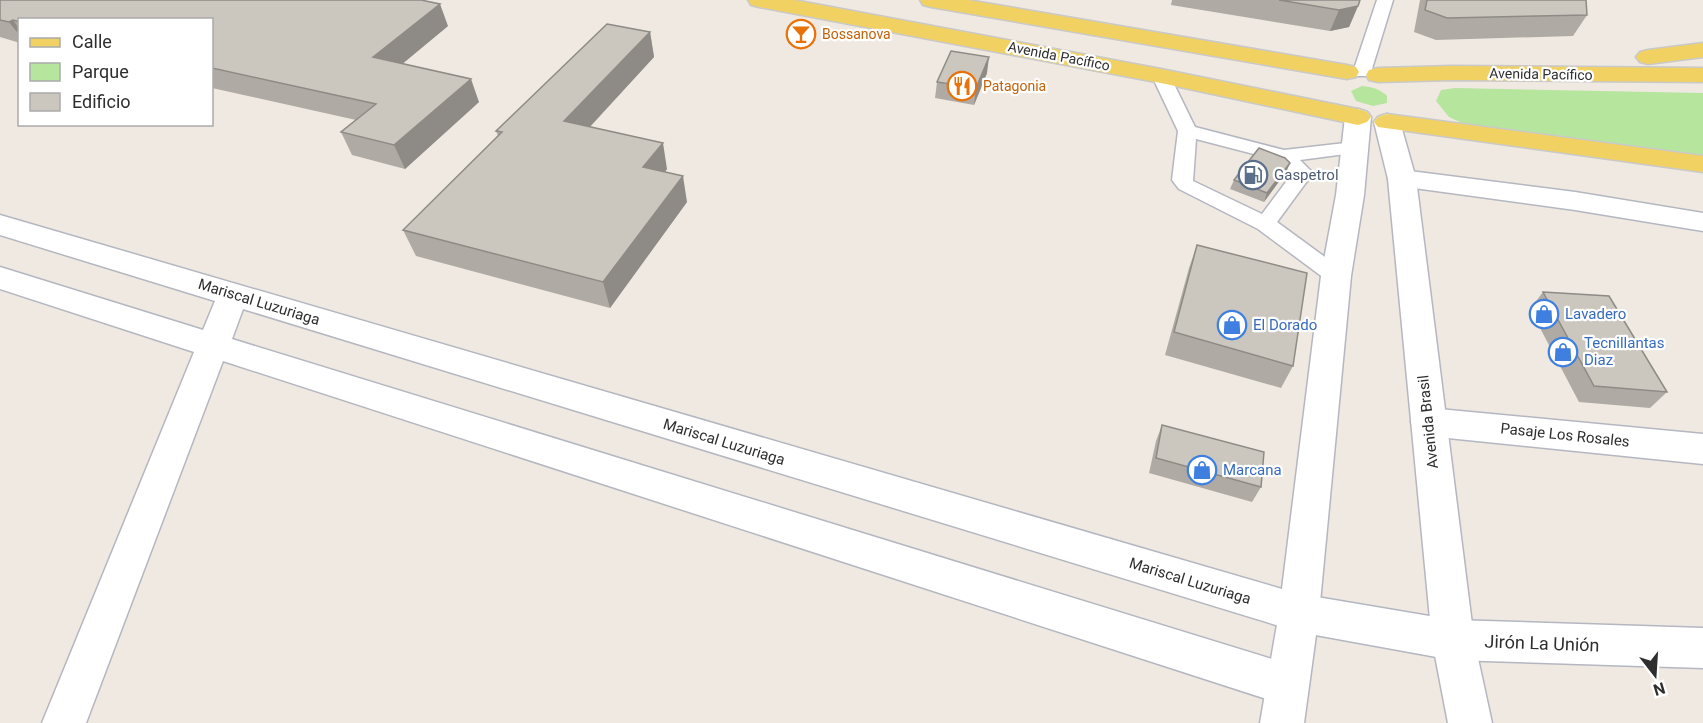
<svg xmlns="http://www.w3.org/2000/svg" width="1703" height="723" font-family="Roboto,sans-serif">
<rect width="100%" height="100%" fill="#efe9e1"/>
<!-- green -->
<g fill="#b6e59e">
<path d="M1362 86C1372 87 1380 89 1387 96V103L1373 106 1356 101 1351 91Z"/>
<path d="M1455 88 1703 93V159L1464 124 1449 117 1436 101 1441 90Z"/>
</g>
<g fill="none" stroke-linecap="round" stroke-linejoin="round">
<!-- service casing -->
<g stroke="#b4b7c1" stroke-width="3">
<g id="service">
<path d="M1377 0H1393L1371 72 1368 76H1356L1353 72Z"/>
<path d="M1161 71 1167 72 1170 76 1195 127 1284 150 1354 142 1361 144 1364 148 1361 152 1300 160 1313 173 1277 222 1344 271 1347 276 1344 281 1336 284 1328 281 1258 229 1179 189 1172 180 1178 131 1152 76 1155 72ZM1196 139 1277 160 1292 174 1262 214 1193 181Z"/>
</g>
</g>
<!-- minor casing -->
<g stroke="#b4b7c1" stroke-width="3">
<g id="minor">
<path d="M0 215 1299 594 1453 620 1703 628V668L1453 660 1299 632 243 309 232 339 1288 664 1303 670 1309 685 1303 700 1288 706 223 361 86 723H42L194 352 0 289V267L203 330 215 301 0 235Z"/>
<path d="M1428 408 1703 434V464L1428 436 1416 432 1411 422 1416 412Z"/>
</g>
</g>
<!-- tertiary casing -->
<g stroke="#b4b7c1" stroke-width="3">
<path id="tertiary" d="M1402 170 1575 192 1703 213V231L1575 210 1392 185 1388 179 1392 173Z"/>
</g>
<!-- secondary casing -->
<g stroke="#b4b7c1" stroke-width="3">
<g id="secondary">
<path d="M1358 109 1367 112 1371 117 1364 195 1351 276 1319 613 1304 723H1260L1279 613 1321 276 1336 195 1345 117 1349 112Z"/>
<path d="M1387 114 1396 117 1400 122 1416 179 1474 640 1492 723H1448L1432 640 1388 179 1374 122 1378 117Z"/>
</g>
</g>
<!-- primary casing -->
<g stroke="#c9c9c9" stroke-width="3">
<g id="primary">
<path d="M748 0H794L1161 69 1358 109 1367 112 1371 117 1367 122 1358 125 1161 83 759 7 751 5Z"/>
<path d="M920 0H968L1347 65 1356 67 1359 72 1356 77 1347 79 931 7 923 5Z"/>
<path d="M1703 43V57L1648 64 1640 62 1636 57 1640 52 1648 50Z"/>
<path d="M1452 66 1703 68V82L1452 80 1378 82 1369 80 1366 75 1369 70 1378 68Z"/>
<path d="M1387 114 1703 156V172L1378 127 1374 122 1378 117Z"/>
</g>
</g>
<!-- service -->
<use href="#service" fill="#fff" fill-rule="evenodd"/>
<!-- minor -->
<use href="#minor" fill="#fff" fill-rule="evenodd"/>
<!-- tertiary -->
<use href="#tertiary" fill="#fff" fill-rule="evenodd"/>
<!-- secondary -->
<use href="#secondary" fill="#fff" fill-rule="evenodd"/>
<!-- primary -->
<use href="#primary" fill="#f2d163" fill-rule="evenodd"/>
</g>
<!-- wall -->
<g fill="#afaba4">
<path d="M0 0 448 26 403 63 479 102 405 169 352 155 341 132 356 120 212 88V20H20V43L0 37Z"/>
<path d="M1172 0H1360L1358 6 1349 27 1330 31 1171 5Z"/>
<path d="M1420 0H1586L1587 15 1573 36 1436 40 1414 32Z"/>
<path d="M650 32 654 57 590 127 667 169 665 172 687 202 610 308 416 256 403 230 498 136 496 131Z"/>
<path d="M987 73 974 105 935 98 937 82Z"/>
<path d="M1290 163 1286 172 1264 202 1230 189 1234 180Z"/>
<path d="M1197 245 1293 366 1281 388 1165 355 1189 268Z"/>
<path d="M1543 292 1667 392 1650 408 1579 402 1530 309Z"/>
<path d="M1162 425 1261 487 1252 502 1149 473 1156 441Z"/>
</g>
<!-- shaded-wall -->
<g fill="#8e8b86">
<path d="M440 4 448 26 383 80 373 57Z"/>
<path d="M1358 6 1349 27 1330 31 1339 10Z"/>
<path d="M13 20 20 30V36L9 22Z"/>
<path d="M650 32 654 57 571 147 564 121Z"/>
<path d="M989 57 987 73 974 105 976 88Z"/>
<path d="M471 79 479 102 405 169 394 145Z"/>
<path d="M663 143 667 169 648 193 643 167Z"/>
<path d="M1290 163 1286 172 1264 202 1267 193Z"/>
<path d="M683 176 687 202 610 308 603 282Z"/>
</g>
<!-- building -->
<g fill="#cbc7bf" stroke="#8e8b86" stroke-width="1.5">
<path d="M0 0H421L440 4 373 57 471 79 394 145 341 132 376 104 212 68V20H20V22L13 20 9 22 0 20Z"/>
<path d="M1279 0H1360L1358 6 1339 10Z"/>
<path d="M1427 0H1586L1587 15 1447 18 1425 10Z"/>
<path d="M607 24 650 32 564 121 663 143 643 167 683 176 603 282 403 230 502 132 496 131Z"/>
<path d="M951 51 989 57 976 88 937 82Z"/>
<path d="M1259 148 1285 158 1290 163 1267 193 1234 180Z"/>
<path d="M1197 245 1307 273 1293 366 1174 332Z"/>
<path d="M1543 292 1609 296 1667 392 1594 386Z"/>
<path d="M1162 425 1264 452 1261 487 1156 458Z"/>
</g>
<!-- icons -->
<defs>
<g id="bar-ring" transform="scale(1.5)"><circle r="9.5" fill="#fff" stroke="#e8710a" stroke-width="1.5"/><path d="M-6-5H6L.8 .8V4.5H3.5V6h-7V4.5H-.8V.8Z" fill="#e8710a"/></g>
<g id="restaurant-ring" transform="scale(1.5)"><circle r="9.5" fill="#fff" stroke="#e8710a" stroke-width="1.5"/><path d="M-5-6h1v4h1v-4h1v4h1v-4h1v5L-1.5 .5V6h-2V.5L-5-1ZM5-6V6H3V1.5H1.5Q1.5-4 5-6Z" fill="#e8710a"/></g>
<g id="fuel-ring" transform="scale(1.5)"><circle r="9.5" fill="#fff" stroke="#5c6f8a" stroke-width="1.5"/><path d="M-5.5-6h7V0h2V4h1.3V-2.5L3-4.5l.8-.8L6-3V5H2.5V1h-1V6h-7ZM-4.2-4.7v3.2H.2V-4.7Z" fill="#5c6f8a"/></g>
<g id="shop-ring" transform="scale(1.5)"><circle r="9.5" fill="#fff" stroke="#3f7fe0" stroke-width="1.5"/><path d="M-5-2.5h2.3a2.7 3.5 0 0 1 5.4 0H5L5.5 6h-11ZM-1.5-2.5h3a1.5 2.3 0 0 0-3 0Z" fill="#3f7fe0"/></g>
</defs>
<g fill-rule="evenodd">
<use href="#bar-ring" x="801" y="34"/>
<use href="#restaurant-ring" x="962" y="86"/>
<use href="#fuel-ring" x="1253" y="175"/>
<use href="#shop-ring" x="1544" y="314"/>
<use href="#shop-ring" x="1232" y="325"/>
<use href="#shop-ring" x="1563" y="352"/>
<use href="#shop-ring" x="1202" y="470"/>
</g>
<g text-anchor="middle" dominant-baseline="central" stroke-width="4.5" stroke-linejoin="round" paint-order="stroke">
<!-- far-food labels -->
<g font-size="14" fill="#c56008" stroke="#fff" text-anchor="start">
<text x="822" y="34">Bossanova</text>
<text x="983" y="86">Patagonia</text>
</g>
<!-- far-street labels -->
<g font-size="14" fill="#2e2e2e" stroke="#fff">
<text transform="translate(1059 56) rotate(11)">Avenida Pacífico</text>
<text transform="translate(1541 74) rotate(1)">Avenida Pacífico</text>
</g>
<!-- service labels -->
<g font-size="15" fill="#4e5e75" stroke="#fff" text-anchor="start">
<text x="1274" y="175">Gaspetrol</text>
</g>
<!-- street labels -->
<g font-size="15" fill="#2e2e2e" stroke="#fff">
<text transform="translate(259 302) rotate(17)">Mariscal Luzuriaga</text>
<text transform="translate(1428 422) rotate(-96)">Avenida Brasil</text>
<text transform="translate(1565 435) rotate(6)">Pasaje Los Rosales</text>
<text transform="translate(724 442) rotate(17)">Mariscal Luzuriaga</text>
<text transform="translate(1190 581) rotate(17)">Mariscal Luzuriaga</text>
</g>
<!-- shop labels -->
<g font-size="15" fill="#366cbe" stroke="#fff" text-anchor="start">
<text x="1565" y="314">Lavadero</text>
<text x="1253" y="325">El Dorado</text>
<text x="1584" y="343">Tecnillantas<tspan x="1584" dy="17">Diaz</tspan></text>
<text x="1223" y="470">Marcana</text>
</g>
<!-- near-street labels -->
<g font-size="18" fill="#2e2e2e" stroke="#fff">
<text transform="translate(1542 643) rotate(2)">Jirón La Unión</text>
</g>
</g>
<!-- legend -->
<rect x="18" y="18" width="195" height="108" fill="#ffffff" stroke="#ababab" stroke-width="1.5"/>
<rect x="30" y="38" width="30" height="9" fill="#f2d163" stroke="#ababab" stroke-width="1.5"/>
<text x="72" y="48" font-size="18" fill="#2e2e2e">Calle</text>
<rect x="30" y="63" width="30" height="18" fill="#b6e59e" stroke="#ababab" stroke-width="1.5"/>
<text x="72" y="78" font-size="18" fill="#2e2e2e">Parque</text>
<rect x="30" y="93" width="30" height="18" fill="#cbc7bf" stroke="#ababab" stroke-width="1.5"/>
<text x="72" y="108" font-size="18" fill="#2e2e2e">Edificio</text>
<!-- north arrow -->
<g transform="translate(1655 675) rotate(163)" stroke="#ffffff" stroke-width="4.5" paint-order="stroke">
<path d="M0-4.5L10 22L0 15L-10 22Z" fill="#2e2e2e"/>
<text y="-9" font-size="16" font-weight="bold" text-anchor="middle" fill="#2e2e2e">N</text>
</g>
</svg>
